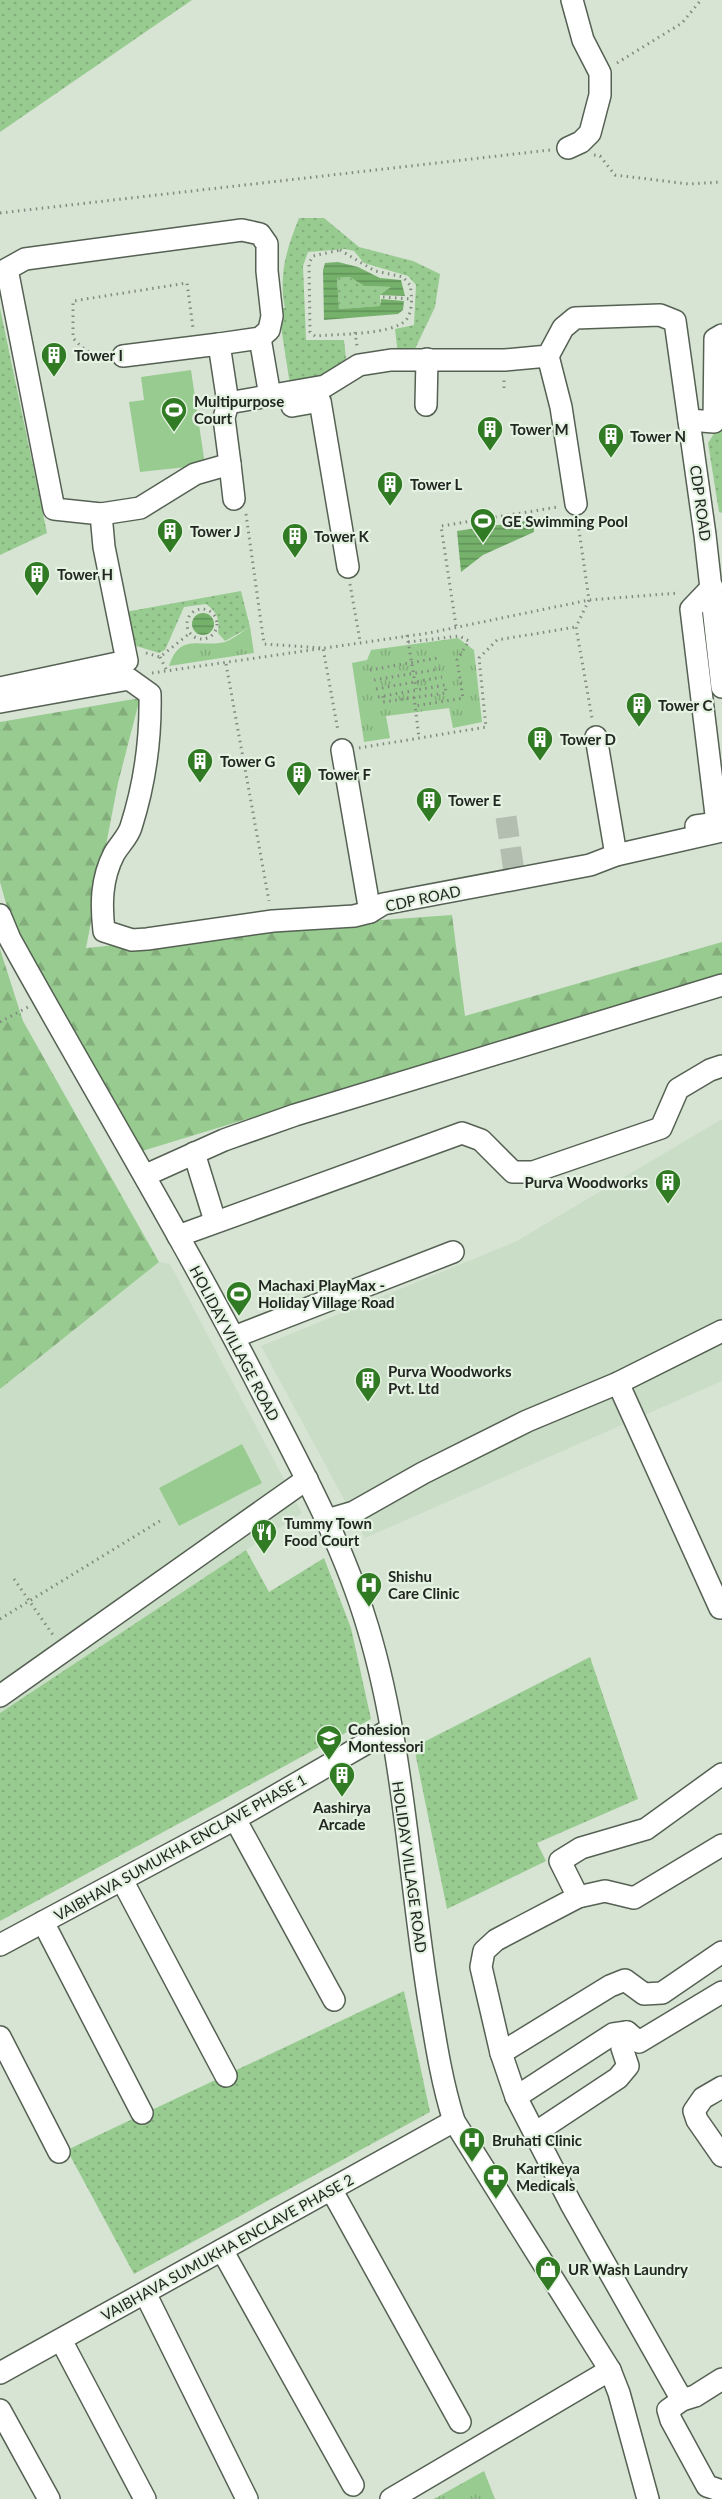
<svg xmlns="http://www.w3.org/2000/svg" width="722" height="2499" font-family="Lato,sans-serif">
<defs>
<pattern id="grass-dots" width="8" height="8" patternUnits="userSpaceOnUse" patternTransform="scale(1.5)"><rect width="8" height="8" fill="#98cb90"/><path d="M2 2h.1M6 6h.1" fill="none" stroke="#83ae7c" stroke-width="1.8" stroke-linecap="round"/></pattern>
<pattern id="forest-firs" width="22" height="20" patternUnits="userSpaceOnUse" patternTransform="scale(1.5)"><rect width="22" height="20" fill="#98cb90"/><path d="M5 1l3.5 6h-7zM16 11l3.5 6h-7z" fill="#83ae7c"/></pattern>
<pattern id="park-tufts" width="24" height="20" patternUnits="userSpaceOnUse" patternTransform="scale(1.5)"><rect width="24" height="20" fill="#98cb90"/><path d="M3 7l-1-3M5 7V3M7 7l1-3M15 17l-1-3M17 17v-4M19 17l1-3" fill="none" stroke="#83ae7c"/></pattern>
<pattern id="water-rules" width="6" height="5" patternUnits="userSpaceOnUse" patternTransform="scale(1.5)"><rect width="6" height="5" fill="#75b16b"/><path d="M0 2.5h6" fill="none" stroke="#609058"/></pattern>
</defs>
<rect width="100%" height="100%" fill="#d7e4d4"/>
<!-- built -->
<g fill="#caddc6">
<path d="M722 1119V1381L365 1538 261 1346 515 1242Z"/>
<path d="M159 1262 170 1264 302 1513 0 1713V1389Z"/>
</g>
<!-- grass -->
<g fill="url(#grass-dots)">
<path d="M0 0H192L0 132Z"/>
<path d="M299 218H324L359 247 413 261 440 274 435 307 413 353 398 355 395 329 414 325 416 285 408 276 364 263 354 251 345 249 308 252 303 266 306 340H344L347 368 339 374 290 385 278 307 285 308C278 275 287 248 299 218Z"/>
<path d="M350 277 364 286 391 287V289L380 295V306L339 309 337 278Z"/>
<path d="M0 308 47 533 0 555Z"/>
<path d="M722 428V513L719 512 708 443 717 429Z"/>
<path d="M241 591 250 627 225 641 218 633C220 619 217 612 206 604L184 607 165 650 159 653 133 645 125 612Z"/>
<path d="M246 1550 269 1592 324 1558 351 1628 371 1719 0 1921V1713Z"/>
<path d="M590 1657 638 1799 537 1843 546 1861 447 1909 414 1747Z"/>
<path d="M404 1991 430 2112 134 2274 67 2150Z"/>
</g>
<!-- forest -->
<g fill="url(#forest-firs)">
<path d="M140 698 118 783 86 948 326 924 452 915 465 1016 722 942V974L139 1152 24 967 0 882V722Z"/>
<path d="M0 949 23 1021 159 1262 0 1389Z"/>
</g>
<!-- park -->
<g fill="url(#park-tufts)">
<path d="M250 627 254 653 169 666C180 632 200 648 225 642 233 639 243 631 250 627Z"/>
<path d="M458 638 474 650 482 722 453 728 449 708 386 716 390 738 364 742 352 663 367 660 371 650Z"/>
<path d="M484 2471 495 2499H434Z"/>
</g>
<!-- pitch -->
<g fill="#98cb90">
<path d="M191 370 205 465 140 472 129 402 144 400 141 377Z"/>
<path d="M242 1444 262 1483 179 1526 159 1488Z"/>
</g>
<!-- water -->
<g fill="url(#water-rules)">
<path d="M338 262 358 267 380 278 401 280 405 296 380 295 391 287 364 286 350 277 337 278 339 309 380 306 381 299 404 301 403 310 398 314 324 320 323 270 325 263Z"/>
<path d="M533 520 534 532 483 555 461 572 457 531Z"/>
<circle cx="203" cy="624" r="11"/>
</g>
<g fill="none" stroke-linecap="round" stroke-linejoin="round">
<!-- minor-tunnel -->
<path stroke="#b3beb0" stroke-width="21" stroke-dasharray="21 10" stroke-linecap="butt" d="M506 817 515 878"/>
<!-- minor casing -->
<g stroke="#556153" stroke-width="24">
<g id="minor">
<path d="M568 148 581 142 590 133 600 95V73L583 40 572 0"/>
<path d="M260 338 270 396"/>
<path d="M548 356 561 407 576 504"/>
<path d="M228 403 325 386 359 365 391 360H505L548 356 563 328 575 318 660 315 675 321 705 535 722 687"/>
<path d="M426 405 427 359"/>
<path d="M292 406 320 401 348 567"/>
<path d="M689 420 714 422 715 339 722 335"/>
<path d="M230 464 234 499"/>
<path d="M101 514 140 508 195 474 230 464 224 418 228 403 219 344 123 356"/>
<path d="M0 688 127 661 104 547 101 514 54 509 7 269 25 259 242 230 260 234 267 244V271L272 316 269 330 260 338 219 344"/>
<path d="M0 702 129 679 150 694C151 740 145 783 131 827 128 837 119 845 114 854 101 879 101 905 104 931L132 940 147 939 273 921 354 916 370 912 383 904 590 865 616 855 722 831"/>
<path d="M596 737 616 855"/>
<path d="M342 750 370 912"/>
<path d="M696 826 717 823 691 609 712 587"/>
<path d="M0 915 10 939C94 1091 184 1239 263 1394 302 1470 344 1546 368 1628 403 1744 409 1875 428 1995 435 2038 441 2080 454 2121L610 2370 619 2393 648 2499"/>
<path d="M194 1153 215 1221"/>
<path d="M146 1175 224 1140 295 1115 722 985"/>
<path d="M178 1236 462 1133 481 1140 513 1172H533L661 1128 678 1089 710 1070 722 1066"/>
<path d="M234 1337 453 1252"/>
<path d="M618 1383 720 1608"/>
<path d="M327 1520 354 1512 423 1473 527 1421 618 1383 722 1331"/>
<path d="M0 1696 307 1479"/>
<path d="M235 1819 334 2000"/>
<path d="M722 1845 634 1898 605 1891 578 1897 496 1940 484 1951 481 1967 501 2053 516 2097 571 2204 682 2400 695 2396 722 2379"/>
<path d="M122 1880 226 2076"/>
<path d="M578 1897 560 1861 581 1848 646 1829 722 1774"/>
<path d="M43 1922 142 2113"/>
<path d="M0 1945 235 1819 391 1729"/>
<path d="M0 2037 59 2152"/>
<path d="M501 2053 610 1986 625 1980 644 1994 662 1993 722 1952"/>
<path d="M722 2087 703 2098 694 2111 697 2120 722 2156"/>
<path d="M516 2097 613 2034 627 2032 639 2042 722 1992"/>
<path d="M535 2133 618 2078 628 2066 622 2048 627 2032"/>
<path d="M331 2189 460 2422"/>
<path d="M222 2250 353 2485"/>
<path d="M145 2293 247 2499"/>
<path d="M61 2340 145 2499"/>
<path d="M0 2373 454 2121"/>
<path d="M682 2400 668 2410 671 2420 707 2486 722 2491"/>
<path d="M0 2410 49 2499"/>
<path d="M391 2499 610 2370"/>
</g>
</g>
<!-- path -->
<g stroke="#828b7f" stroke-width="3" stroke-dasharray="1.5 4.5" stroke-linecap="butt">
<path d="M617 63 682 23 701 0"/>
<path d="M594 155 600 156 615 175 689 184 722 182"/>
<path d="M0 213 550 150"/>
<path d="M340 250 375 271 403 277 410 285C412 295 413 312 406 320 393 335 335 334 315 336L310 332 309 263 313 256Z"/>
<path d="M383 297 411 299"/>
<path d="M355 332 357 346"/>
<path d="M106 356C91 356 83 349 73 338V301L187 283 193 328"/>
<path d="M504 388V379"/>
<path d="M246 514 264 644 323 648 338 731"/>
<path d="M578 523 589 600 576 627 592 718"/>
<path d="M350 584 360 641"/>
<circle cx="202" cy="624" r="15"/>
<path d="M456 626 441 526 558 507"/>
<path d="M407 635 416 689"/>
<path d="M408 642 459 636 469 641 457 660 463 698 415 706"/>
<path d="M146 653 160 657 190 633"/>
<path d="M160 657 167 671"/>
<path d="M226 664 269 901"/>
<path d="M370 670 438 658"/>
<path d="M152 673 429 633 589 600 679 593"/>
<path d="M374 680 440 669"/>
<path d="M376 689 442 677"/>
<path d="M378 697 445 685 446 693 383 702V696"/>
<path d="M414 697 419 738"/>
<path d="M359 748 486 727 479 658 497 640 576 627"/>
<path d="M0 1022 28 1007"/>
<path d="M14 1579 53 1635"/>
<path d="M0 1619 163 1519"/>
</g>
<!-- minor -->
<use href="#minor" stroke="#fff" stroke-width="21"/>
</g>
<!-- icons -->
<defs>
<g id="building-pin" transform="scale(1.35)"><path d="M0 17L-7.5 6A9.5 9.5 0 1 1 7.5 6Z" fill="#307b23" stroke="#e4f2e1"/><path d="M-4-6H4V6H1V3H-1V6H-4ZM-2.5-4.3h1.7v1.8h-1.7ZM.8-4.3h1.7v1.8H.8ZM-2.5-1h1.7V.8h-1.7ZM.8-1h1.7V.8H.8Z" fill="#fff"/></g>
<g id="stadium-pin" transform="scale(1.35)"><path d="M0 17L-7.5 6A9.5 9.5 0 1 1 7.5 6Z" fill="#307b23" stroke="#e4f2e1"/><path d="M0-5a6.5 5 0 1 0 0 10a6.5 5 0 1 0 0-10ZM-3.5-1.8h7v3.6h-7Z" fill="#fff"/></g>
<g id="restaurant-pin" transform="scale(1.35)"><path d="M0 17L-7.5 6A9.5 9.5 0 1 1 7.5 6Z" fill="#307b23" stroke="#e4f2e1"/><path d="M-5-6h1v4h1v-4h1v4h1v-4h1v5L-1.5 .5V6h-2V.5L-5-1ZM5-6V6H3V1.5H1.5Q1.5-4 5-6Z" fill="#fff"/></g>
<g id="hospital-pin" transform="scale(1.35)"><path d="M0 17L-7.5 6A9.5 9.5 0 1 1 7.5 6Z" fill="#307b23" stroke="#e4f2e1"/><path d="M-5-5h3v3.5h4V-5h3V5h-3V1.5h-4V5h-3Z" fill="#fff"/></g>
<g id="school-pin" transform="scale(1.35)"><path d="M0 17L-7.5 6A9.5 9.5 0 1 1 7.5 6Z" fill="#307b23" stroke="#e4f2e1"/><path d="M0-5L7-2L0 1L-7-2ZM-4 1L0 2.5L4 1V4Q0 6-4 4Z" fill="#fff"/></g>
<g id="pharmacy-pin" transform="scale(1.35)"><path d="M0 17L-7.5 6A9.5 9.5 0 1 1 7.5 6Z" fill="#307b23" stroke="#e4f2e1"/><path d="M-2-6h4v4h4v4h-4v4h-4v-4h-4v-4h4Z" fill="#fff"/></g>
<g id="shop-pin" transform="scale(1.35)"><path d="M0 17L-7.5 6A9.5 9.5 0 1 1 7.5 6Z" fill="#307b23" stroke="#e4f2e1"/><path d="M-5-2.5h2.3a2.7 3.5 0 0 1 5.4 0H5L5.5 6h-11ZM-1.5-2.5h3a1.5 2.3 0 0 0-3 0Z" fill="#fff"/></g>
</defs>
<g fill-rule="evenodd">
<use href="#building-pin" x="54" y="355"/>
<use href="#stadium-pin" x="174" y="410"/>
<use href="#building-pin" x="490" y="429"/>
<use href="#building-pin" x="611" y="436"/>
<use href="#building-pin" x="390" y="484"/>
<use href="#stadium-pin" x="483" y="521"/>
<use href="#building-pin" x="170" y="531"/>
<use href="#building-pin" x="295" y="536"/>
<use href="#building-pin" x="37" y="574"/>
<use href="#building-pin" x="639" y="705"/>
<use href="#building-pin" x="540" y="739"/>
<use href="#building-pin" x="200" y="761"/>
<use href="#building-pin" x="299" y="774"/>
<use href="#building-pin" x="429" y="800"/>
<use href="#building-pin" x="668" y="1182"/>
<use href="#stadium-pin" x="239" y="1294"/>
<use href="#building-pin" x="368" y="1380"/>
<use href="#restaurant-pin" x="264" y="1532"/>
<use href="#hospital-pin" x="369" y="1585"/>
<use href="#school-pin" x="329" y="1738"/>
<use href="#building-pin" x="342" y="1775"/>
<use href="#hospital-pin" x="472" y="2140"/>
<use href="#pharmacy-pin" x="496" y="2177"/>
<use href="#shop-pin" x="548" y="2269"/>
</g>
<g text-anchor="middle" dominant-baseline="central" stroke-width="4.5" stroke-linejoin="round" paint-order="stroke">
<!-- poi labels -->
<g font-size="15" font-weight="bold" fill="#222721" stroke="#e4f2e1" text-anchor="start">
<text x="74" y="355">Tower I</text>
<text x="194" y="401">Multipurpose<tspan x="194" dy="17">Court</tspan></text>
<text x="510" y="429">Tower M</text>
<text x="630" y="436">Tower N</text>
<text x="410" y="484">Tower L</text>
<text x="502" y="521">GE Swimming Pool</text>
<text x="190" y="531">Tower J</text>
<text x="314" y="536">Tower K</text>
<text x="57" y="574">Tower H</text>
<text x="658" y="705">Tower C</text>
<text x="560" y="739">Tower D</text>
<text x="220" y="761">Tower G</text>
<text x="318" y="774">Tower F</text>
<text x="448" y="800">Tower E</text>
<text x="648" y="1182" text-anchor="end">Purva Woodworks</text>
<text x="258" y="1285">Machaxi PlayMax -<tspan x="258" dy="17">Holiday Village Road</tspan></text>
<text x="388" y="1371">Purva Woodworks<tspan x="388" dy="17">Pvt. Ltd</tspan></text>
<text x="284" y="1523">Tummy Town<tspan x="284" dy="17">Food Court</tspan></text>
<text x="388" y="1576">Shishu<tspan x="388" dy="17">Care Clinic</tspan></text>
<text x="348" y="1729">Cohesion<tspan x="348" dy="17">Montessori</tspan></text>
<text x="342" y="1807" text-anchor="middle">Aashirya<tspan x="342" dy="17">Arcade</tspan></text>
<text x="492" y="2140">Bruhati Clinic</text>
<text x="516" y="2168">Kartikeya<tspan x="516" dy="17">Medicals</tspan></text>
<text x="568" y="2269">UR Wash Laundry</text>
</g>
<!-- street labels -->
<g font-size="15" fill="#222721" stroke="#e4f2e1">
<text transform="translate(701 503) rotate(82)">CDP ROAD</text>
<text transform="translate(423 898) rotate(-12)">CDP ROAD</text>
<text transform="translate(235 1343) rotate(62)">HOLIDAY VILLAGE ROAD</text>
<text transform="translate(180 1847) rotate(-29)">VAIBHAVA SUMUKHA ENCLAVE PHASE 1</text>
<text transform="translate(410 1867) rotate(82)">HOLIDAY VILLAGE ROAD</text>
<text transform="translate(227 2247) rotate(-29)">VAIBHAVA SUMUKHA ENCLAVE PHASE 2</text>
</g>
</g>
</svg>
